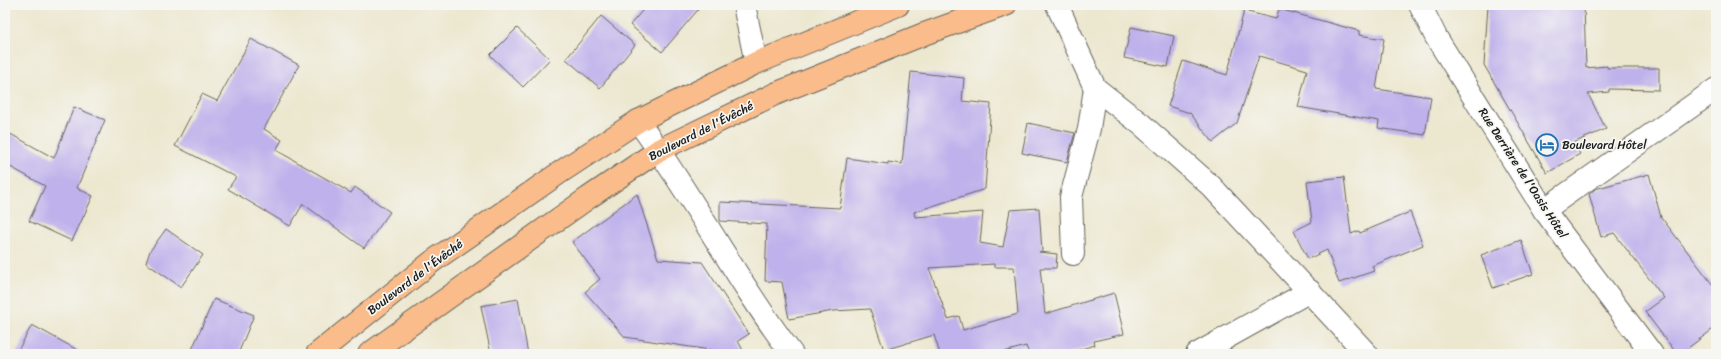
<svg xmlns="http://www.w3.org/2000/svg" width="1721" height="359" font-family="Sriracha,sans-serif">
<rect width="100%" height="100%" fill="#f6f6f2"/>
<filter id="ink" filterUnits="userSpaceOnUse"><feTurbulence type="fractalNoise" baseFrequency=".025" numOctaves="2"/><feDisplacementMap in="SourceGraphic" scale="8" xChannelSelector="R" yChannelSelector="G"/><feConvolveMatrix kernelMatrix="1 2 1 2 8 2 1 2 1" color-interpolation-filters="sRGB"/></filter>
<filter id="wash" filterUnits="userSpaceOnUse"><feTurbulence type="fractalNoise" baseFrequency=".012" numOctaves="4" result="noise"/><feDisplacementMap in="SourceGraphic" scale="16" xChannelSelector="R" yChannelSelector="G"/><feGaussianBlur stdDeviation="0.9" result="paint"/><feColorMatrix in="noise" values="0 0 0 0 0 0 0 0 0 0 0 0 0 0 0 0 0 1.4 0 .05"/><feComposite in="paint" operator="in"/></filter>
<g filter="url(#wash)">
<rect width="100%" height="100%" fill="#ece7cf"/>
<g id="blocks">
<!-- building -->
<g fill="#bfb1eb" fill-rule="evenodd">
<path d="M647 5H702L662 52 630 25Z"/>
<path d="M1488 5H1584L1586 68 1607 66V68H1659V90L1609 89V92L1588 94 1606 129 1573 143 1580 154 1547 173 1484 65Z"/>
<path d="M1279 9 1359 31V35L1384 39 1376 89 1431 97 1425 135 1378 128 1379 121 1298 107 1307 70 1259 56 1237 123 1213 142 1190 113 1168 106 1183 61 1227 75 1244 11 1276 19Z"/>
<path d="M601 16 635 45 600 88 566 59Z"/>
<path d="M1131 27 1174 36 1168 67 1124 58Z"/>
<path d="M517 28 550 59 523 87 490 55Z"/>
<path d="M251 39 299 65 264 129 282 140 276 150 351 193 355 187 390 212 364 248 303 204 290 226 228 189 236 177 175 146 202 94 217 101Z"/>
<path d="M911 72 964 78 962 101 991 104 985 189 914 212 915 217 983 212 980 243 1003 247 1010 210 1039 208 1042 251 1039 252 1057 254 1056 268H1040L1045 314 1114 293 1124 334 1094 341 1095 345 1065 354H1029L1026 346 997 354H940L934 335 884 350 870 309 833 311 789 319 782 282 765 281 767 224 720 221V202L840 208 847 158 888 164V162L902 164ZM994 264V267H1014L1018 314 963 330 959 316 948 319 929 268Z"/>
<path d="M74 107 105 120 77 188 93 196 72 241 29 221 45 186 5 164V131L54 158Z"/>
<path d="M1028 123 1075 133 1067 162 1022 153Z"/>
<path d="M1649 174 1661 217 1716 289V327L1680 354H1677L1645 312 1664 298 1614 233 1601 237 1589 194 1595 189Z"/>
<path d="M1344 177 1351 234 1359 231 1360 233 1410 212 1423 245 1372 266 1374 271 1339 283 1327 250 1308 259 1294 231 1312 222 1307 181Z"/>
<path d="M637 194 658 259 702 262 749 334 738 341 745 354H736L625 337 585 292 600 279 572 242Z"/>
<path d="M166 229 203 255 181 287 146 263 150 251Z"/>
<path d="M1521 240 1533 274 1493 288 1481 255Z"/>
<path d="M214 299 254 315 238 354H190Z"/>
<path d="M518 299 528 354H491L481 306Z"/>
<path d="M32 325 85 354H16Z"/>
</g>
</g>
</g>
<g filter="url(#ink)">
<use href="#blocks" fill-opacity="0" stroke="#65635b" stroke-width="1"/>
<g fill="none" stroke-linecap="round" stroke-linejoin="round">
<!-- street casing -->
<g stroke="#65635b" stroke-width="24">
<g id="street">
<path d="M744 5 756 63"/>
<path d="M1057 5 1095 88 1141 124 1211 186 1367 354"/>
<path d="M1420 5 1436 37 1544 210 1652 354"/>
<path d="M638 121C693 196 736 280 792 354"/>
<path d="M1544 210 1716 89"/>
<path d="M1073 254 1071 197 1089 129 1095 88"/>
<path d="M1197 354 1310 291"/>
</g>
</g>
<!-- primary casing -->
<g stroke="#65635b" stroke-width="24">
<g id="primary">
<path d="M317 354 433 261 562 171 638 121 756 63 898 5"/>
<path d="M369 354 588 198 659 150 775 94 924 34 1005 5"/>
</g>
</g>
<!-- street -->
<use href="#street" stroke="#fff" stroke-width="22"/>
<!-- primary -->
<use href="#primary" stroke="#f9bc8a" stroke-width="22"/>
</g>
</g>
<!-- icons -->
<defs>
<g id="hotel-ring" transform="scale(1.15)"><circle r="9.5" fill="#f6f6f2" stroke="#1f6fb2" stroke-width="1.5"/><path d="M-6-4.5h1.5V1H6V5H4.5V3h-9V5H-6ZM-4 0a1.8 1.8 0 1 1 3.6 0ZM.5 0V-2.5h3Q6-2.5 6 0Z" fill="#1f6fb2"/></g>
</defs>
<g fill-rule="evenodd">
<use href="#hotel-ring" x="1547" y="145"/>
</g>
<g text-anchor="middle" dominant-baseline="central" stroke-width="3.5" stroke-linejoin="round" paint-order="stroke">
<!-- street labels -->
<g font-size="12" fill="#1c1c1c" stroke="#f6f6f2">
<text transform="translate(701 131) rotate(-27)">Boulevard de l'Évêché</text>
<text transform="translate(1523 173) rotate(57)">Rue Derrière de l'Oasis Hôtel</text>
<text transform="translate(415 277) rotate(-37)">Boulevard de l'Évêché</text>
</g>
<!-- poi labels -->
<g font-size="12" fill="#1c1c1c" stroke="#f6f6f2" text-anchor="start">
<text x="1562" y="145">Boulevard Hôtel</text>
</g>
</g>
<!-- margin -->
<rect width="1721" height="359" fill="none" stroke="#f6f6f2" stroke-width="20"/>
</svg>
